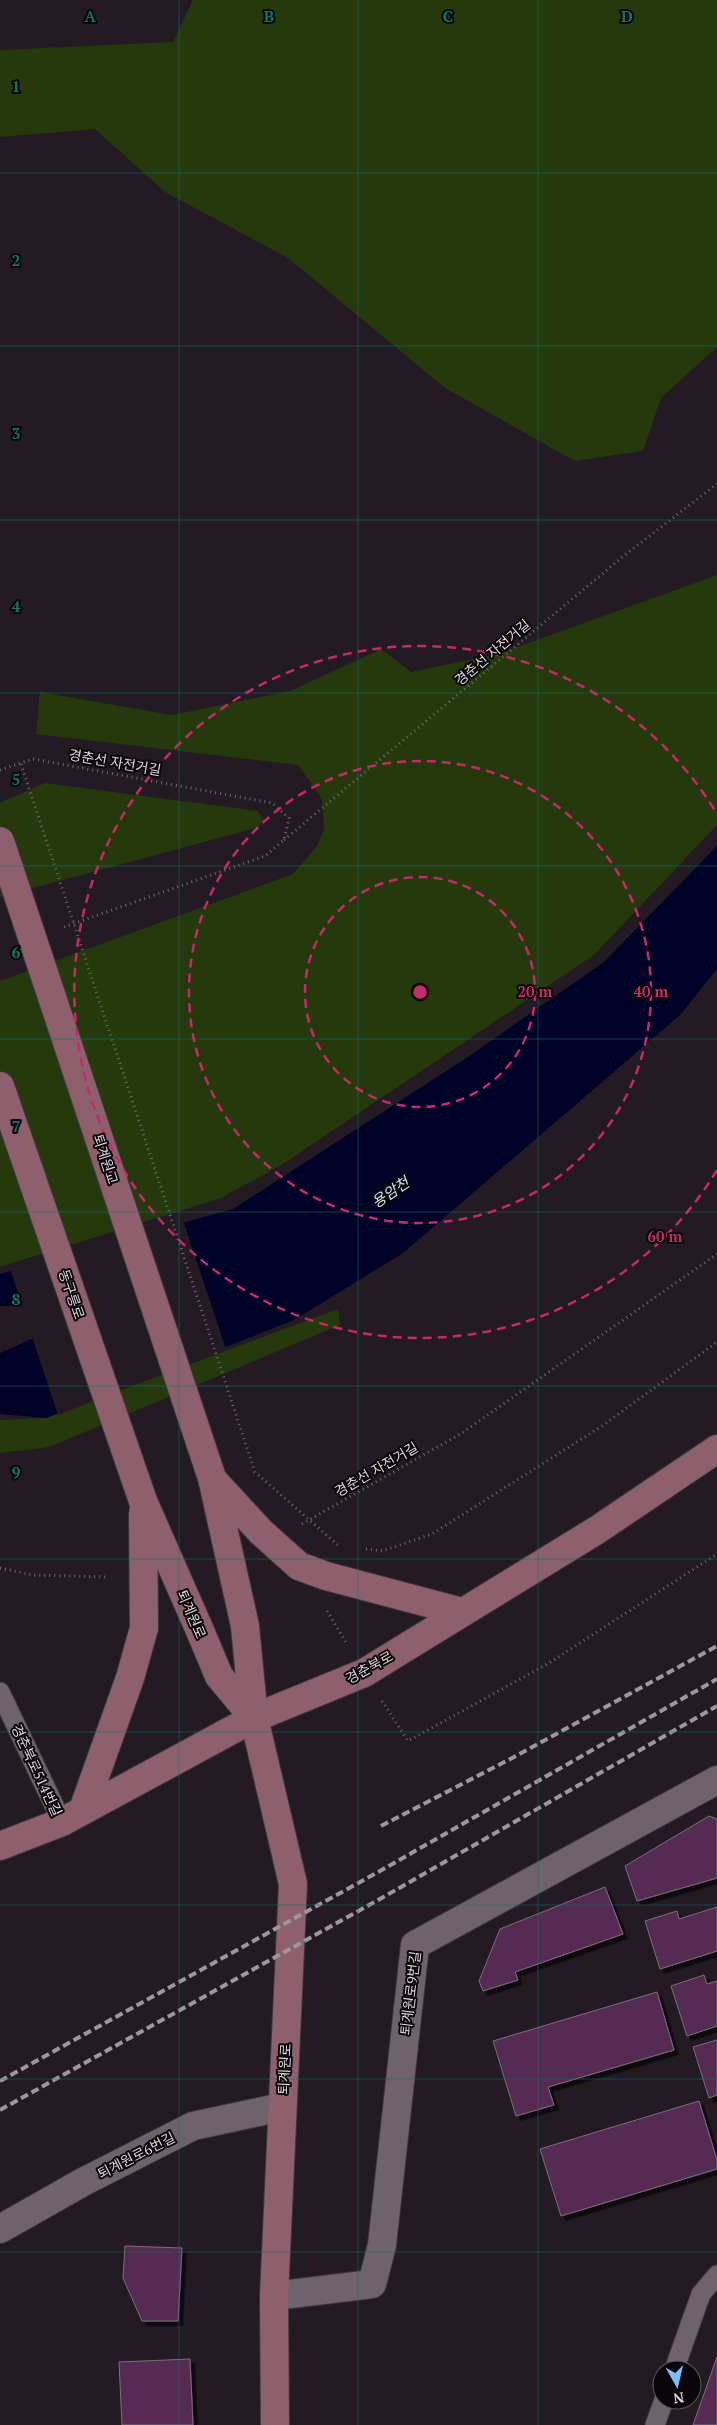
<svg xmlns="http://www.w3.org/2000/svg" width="717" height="2425" font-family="'PT Serif','Noto Sans KR',serif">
<defs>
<filter id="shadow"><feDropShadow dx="4.5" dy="4.5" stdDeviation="0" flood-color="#0009"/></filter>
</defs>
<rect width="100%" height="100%" fill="#231a23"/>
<!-- green -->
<g fill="#25390d">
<path d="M193 0H717V347L661 398 643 451 575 461 445 388 288 258 165 192 95 129 0 137V50L173 42Z"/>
<path d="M717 575V825L594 955 283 1164 221 1198 0 1267V981L293 874 317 846 324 830 322 799 298 765 36 734 40 692 172 715 290 691 381 649 411 672 498 654Z"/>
<path d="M45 783 258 811 264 821 256 828 0 897V803Z"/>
<path d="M338 1309 340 1325 49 1447 0 1453V1420L46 1418Z"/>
</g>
<!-- water -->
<path fill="#000228" d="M717 846V969L680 1015 403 1253 294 1320 46 1418 0 1414V1353L39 1336 43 1320 35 1306H0V1274L233 1209 468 1057 604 962Z"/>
<!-- pier -->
<path fill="#231a23" d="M183 1220 226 1349 58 1415 32 1337 37 1335 40 1320 33 1309H23L10 1268Z"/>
<!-- building -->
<g fill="#542a53" stroke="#7c707b" filter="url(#shadow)">
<path d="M709 1816 717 1819V1878L637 1901 625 1866Z"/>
<path d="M605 1887 623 1934 515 1972 518 1980 483 1991 479 1981 500 1929Z"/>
<path d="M717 1907V1951L660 1969 645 1921 677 1911 679 1919Z"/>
<path d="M704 1975 707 1984 717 1981V2026L687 2036 671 1986Z"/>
<path d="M657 1992 674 2050 548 2087 554 2105 516 2116 493 2041Z"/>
<path d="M717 2040V2095L709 2098 693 2047Z"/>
<path d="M699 2101 717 2160V2169L561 2216 540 2149Z"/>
<path d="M125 2246 182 2248 178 2321H142L123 2278Z"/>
<path d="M717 2357V2425H693Z"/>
<path d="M190 2359 193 2425H122L119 2362Z"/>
</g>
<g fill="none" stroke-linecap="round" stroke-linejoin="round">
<!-- lane casing -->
<g stroke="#3f383f" stroke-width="21">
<g id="lane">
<path d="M0 1692 62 1822"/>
<path d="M674 2370 701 2294 717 2275"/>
<path d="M655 2425 664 2400"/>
</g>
</g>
<!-- street casing -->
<g stroke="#3f383f" stroke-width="30">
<g id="street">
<path d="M0 2229 83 2182 193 2126 282 2107"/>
<path d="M274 2296 372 2284 382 2245 415 1945 717 1780"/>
</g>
</g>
<!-- secondary casing -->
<g stroke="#3f383f" stroke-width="30">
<g id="secondary">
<path d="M0 1086 143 1501"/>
<path d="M299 1566 326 1576 462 1612"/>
<path d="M245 1626 254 1718 293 1884 274 2296 275 2425"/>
<path d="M201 1633 219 1676 254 1718"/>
<path d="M83 1810 130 1678 144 1628"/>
<path d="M0 1846 62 1822 254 1718 364 1673 597 1530 717 1449"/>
</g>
</g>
<!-- path -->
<g stroke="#736a73" stroke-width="3" stroke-dasharray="1 4" stroke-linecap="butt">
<path d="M0 770 33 759 272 803 289 818 284 840 265 856 64 927"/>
<path d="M284 840 626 554 717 484"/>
<path d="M302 1524 462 1433 717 1254"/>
<path d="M366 1549 382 1551 432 1534 602 1426 717 1342"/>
<path d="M0 1568 33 1575 109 1577"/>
<path d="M327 1611 347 1644"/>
<path d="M382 1701 408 1741 549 1663 717 1554"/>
</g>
<!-- lane -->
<use href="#lane" stroke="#6e626d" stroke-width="19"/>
<!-- street -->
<use href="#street" stroke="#6e626d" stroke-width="28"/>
<!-- secondary -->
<use href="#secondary" stroke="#8e606d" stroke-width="28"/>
<!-- rail -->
<g stroke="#9e969e" stroke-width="4" stroke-dasharray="8 4" stroke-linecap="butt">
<path d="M381 1826 516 1756 717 1646"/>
<path d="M0 2081 380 1871 717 1679"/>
<path d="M0 2110 380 1899 717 1706"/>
</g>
<!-- secondary-bridge casing -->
<g stroke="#3f383f" stroke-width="30" stroke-linecap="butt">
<g id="secondary-bridge">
<path d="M0 841 212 1478 245 1626"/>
<path d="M213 1480 261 1532 299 1566"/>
<path d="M143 1501 201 1633"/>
<path d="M143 1512 144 1628"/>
</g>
</g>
<!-- path-bridge -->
<path stroke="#736a73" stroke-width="3" stroke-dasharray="1 4" stroke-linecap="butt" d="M21 764 255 1472 339 1546"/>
<!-- secondary-bridge -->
<use href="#secondary-bridge" stroke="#8e606d" stroke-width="28"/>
</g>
<!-- grid -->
<path fill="none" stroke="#0f766e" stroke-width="1" stroke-opacity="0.55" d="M179 0V2425M358 0V2425M538 0V2425M0 173H717M0 346H717M0 520H717M0 693H717M0 866H717M0 1039H717M0 1212H717M0 1386H717M0 1559H717M0 1732H717M0 1905H717M0 2079H717M0 2252H717"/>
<!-- distance rings -->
<g fill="none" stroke="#c52b68" stroke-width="2.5" stroke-dasharray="9 6">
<circle cx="420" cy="992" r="115"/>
<circle cx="420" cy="992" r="231"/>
<path d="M717 1170A346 346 0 1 1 717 814"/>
</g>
<g text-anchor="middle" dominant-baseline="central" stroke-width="4" stroke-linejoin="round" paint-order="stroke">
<!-- street labels -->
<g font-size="14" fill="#dfd8df" stroke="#0a060a">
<text transform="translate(492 652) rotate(-40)">경춘선 자전거길</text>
<text transform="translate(115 762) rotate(10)">경춘선 자전거길</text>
<text transform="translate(106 1159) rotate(72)">퇴계원교</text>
<text transform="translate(72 1294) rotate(71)">동구릉로</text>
<text transform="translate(376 1469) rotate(-30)">경춘선 자전거길</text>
<text transform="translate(192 1614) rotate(67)">퇴계원로</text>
<text transform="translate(369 1667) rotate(-29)">경춘북로</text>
<text transform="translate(37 1770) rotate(65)">경춘북로514번길</text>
<text transform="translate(410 1993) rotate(-83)">퇴계원로9번길</text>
<text transform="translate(284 2069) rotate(-87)">퇴계원로</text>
<text transform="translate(136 2155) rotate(-27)">퇴계원로6번길</text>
</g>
<!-- water labels -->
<g font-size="15" font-style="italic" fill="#d8e3f2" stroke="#0a060a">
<text transform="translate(390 1192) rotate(-34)">용암천</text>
</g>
</g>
<g font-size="16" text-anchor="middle" font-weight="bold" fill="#0f766e" stroke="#0a060a" stroke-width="4" stroke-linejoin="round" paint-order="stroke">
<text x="90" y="22">A</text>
<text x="269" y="22">B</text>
<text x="448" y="22">C</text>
<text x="627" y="22">D</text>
<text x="16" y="92">1</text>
<text x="16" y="266">2</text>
<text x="16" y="439">3</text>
<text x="16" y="612">4</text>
<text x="16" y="785">5</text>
<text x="16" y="958">6</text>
<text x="16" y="1132">7</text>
<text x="16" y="1305">8</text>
<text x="16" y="1478">9</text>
</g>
<circle cx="420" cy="992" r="8" fill="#c52b68" stroke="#0a060a" stroke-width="2.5"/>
<g font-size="15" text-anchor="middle" font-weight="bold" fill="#c52b68" stroke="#0a060a" stroke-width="4" stroke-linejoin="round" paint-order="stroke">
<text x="535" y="997">20 m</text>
<text x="651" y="997">40 m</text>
<text x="665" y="1242">60 m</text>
</g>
<!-- north arrow -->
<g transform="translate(677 2385) rotate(172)"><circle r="24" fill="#0a060a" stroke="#5f5a5f"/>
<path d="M0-4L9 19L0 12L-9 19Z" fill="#7fbdfa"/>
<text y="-8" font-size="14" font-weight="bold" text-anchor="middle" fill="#dfd8df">N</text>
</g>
</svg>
